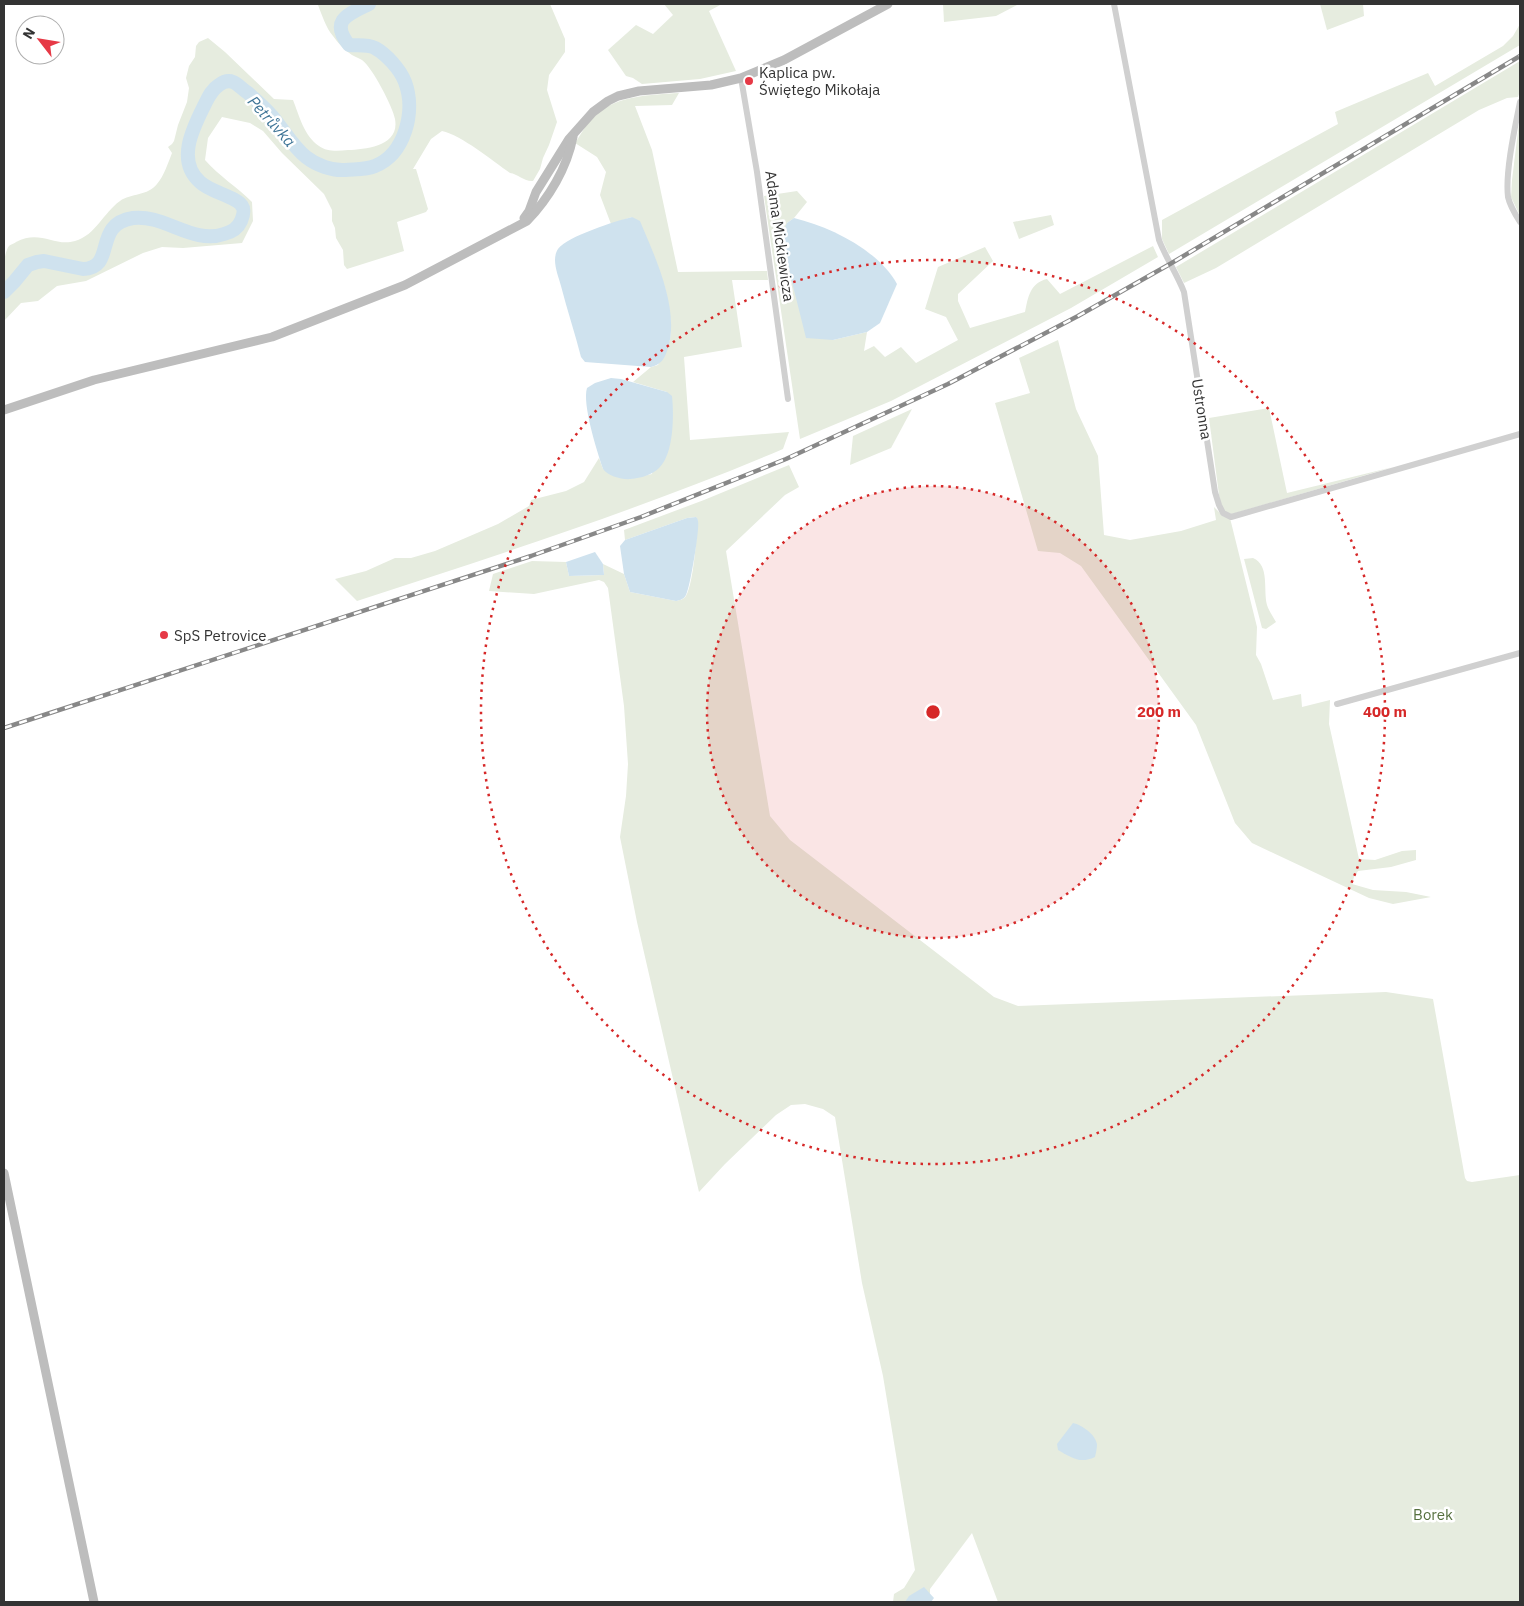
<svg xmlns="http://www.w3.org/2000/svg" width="1524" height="1606" font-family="'IBM Plex Sans',sans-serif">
<rect width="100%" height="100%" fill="#fff"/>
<!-- green -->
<g fill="#e6ecdf">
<path d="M321 4H550L565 39V52L549 75 547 90 557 122 549 145 543 158 540 169 533 181C525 182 518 174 510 173 493 161 461 135 442 131L431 139 413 169H416L428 209 426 212 397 222 404 251 347 269 344 265 343 250 336 238 335 228 332 221V210L324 194 282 153 263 131 250 123 222 117 208 138 205 160C219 176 237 187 252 202L253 221 242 243 183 248 162 247 143 253 86 281 57 286 38 301 21 303 4 321C4 305 0 257 9 246 10 245 15 243 16 242 40 229 54 247 75 241 96 235 103 213 120 201 131 193 148 196 157 184 164 176 168 163 172 153L168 147 172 144 174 141 178 125 187 102 189 88 186 78 189 66 195 57 196 46 199 42 208 38 225 52 274 99 293 100C299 115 304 136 319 146 327 152 338 151 348 150 366 149 400 146 395 119 393 107 372 67 362 60 359 58 355 57 352 55 344 50 338 43 333 36 326 28 322 15 318 5Z"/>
<path d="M664 4H722L709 11 736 71 700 79 642 84 633 78 626 76 608 50 636 25 653 34 673 15Z"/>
<path d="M943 4H1019L996 16 944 22Z"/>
<path d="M1320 4H1363L1364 16 1327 30Z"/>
<path d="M1520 24V45L1169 254 1162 239V220L1338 124 1335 112 1428 73 1435 86 1503 46 1513 36Z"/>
<path d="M1520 61V91L1518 97 1507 98 1479 110 1216 268 1184 283 1176 267Z"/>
<path d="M679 93 672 105 635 106 652 150 678 272 767 271 768 280H732L742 347 684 357 690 440 789 432 783 449C644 508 501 554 357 601L335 579 366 571 395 558H411L435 551 498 524 529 506 531 500 566 491 584 482 599 458 603 469 629 479 652 474 667 392 633 382 651 367 658 365 670 340 671 325 669 308 665 288 632 217 611 224 600 195 606 172 597 157 575 143C581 134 588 121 596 114 620 95 650 95 679 93Z"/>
<path d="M1520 115V216L1511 197 1512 180Z"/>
<path d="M797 191 807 202 794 218 787 223 833 340 867 332 864 351 874 346 885 357 901 347 916 363 958 340 946 317 925 309 938 267 985 247 993 261 958 294V301L970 328 1025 312C1028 297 1030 283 1047 279L1060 294 1153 246 1158 257 1071 308 891 401 800 439 764 196Z"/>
<path d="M1051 215 1054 225 1019 239 1013 222Z"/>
<path d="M1058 340 1076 409 1098 456 1104 535 1130 540 1181 531 1216 520 1214 507 1223 516 1230 518 1257 627 1256 655 1261 664 1273 700 1301 694 1302 707 1330 700 1329 724 1359 859 1375 860 1402 851 1416 850V860L1391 867 1358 871 1354 877 1352 884 1373 890 1406 892 1431 897 1393 904 1369 898 1252 843 1235 823 1196 725 1081 566 1060 553 1038 551 995 403 1030 393 1019 358Z"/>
<path d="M1269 408 1287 493 1393 467 1232 514 1225 512 1221 505 1219 495 1209 418Z"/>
<path d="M912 409 891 448 850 465 853 436Z"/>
<path d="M789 465 799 487 785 495 726 551 770 816 790 840 994 997 1018 1006 1386 992 1433 999 1465 1178 1467 1181 1472 1182 1520 1175V1602H998L972 1533 930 1589V1602H893L894 1594 904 1588 915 1570 883 1376 862 1283 835 1117 823 1109 805 1104 791 1105 776 1115 725 1164 699 1192 637 922 620 837 626 796 628 764 624 706 608 588 604 582 599 580 534 594 489 591 493 574 532 561 566 562 569 576 604 575 603 564 624 574 630 592 676 601C680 600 683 600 686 596 694 581 696 539 698 521L696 517 687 518 625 540 624 530 704 500Z"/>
<path d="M1253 558C1270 565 1263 590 1267 605 1269 611 1273 617 1276 622L1266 629 1262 628 1244 559Z"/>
</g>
<!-- water -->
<g fill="#cfe2ee">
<path d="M632 217 640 221C655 257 680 309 668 348 665 358 662 364 651 367L585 362 581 357C575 333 567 310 561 286 559 278 555 269 555 260 555 256 556 252 558 249 568 236 616 221 632 217Z"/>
<path d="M794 218C831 227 878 250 897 284L880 323 867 332 833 340 806 338 781 238 787 223Z"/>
<path d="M611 378 621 379 667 392 672 396C674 415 674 454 659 468 652 475 641 478 631 479 622 480 608 476 603 469 597 451 582 404 587 388L595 383Z"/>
<path d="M696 517C697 518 698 519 698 521 700 528 690 588 686 595 683 600 680 600 676 601L630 592 624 574 620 546 625 540 687 518Z"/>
<path d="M595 552 603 564 604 575 569 576 566 562Z"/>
<path d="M1073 1423C1082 1425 1095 1434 1097 1444 1097 1448 1096 1453 1095 1457 1080 1464 1072 1458 1058 1450L1057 1444Z"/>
<path d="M924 1587 934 1598 931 1602H905L909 1596Z"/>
</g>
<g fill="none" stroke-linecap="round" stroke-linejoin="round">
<!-- river -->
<path stroke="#cfe2ee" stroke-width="14" d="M4 292 14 282 28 265 37 262 44 261 83 269C117 268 92 224 133 218 164 214 193 245 224 234 232 232 238 228 241 221 243 216 245 210 242 206 237 197 210 192 200 182 176 161 193 128 204 106 208 98 211 90 219 85 223 82 228 80 233 82 238 84 243 90 248 93 256 100 265 108 272 116 284 130 292 146 306 157 316 165 332 171 345 170 354 169 366 170 375 166 405 154 416 111 405 82 400 69 386 54 375 48 367 44 358 46 349 45 329 20 349 14 369 4"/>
<!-- minor -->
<g stroke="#d0d0d0" stroke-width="6">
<path d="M1114 4 1159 240C1166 258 1177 274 1184 292L1215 492 1219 505 1223 513 1231 517 1520 434"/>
<path d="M741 78 757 172 788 399"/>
<path d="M1520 102C1515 127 1505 172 1508 197 1510 206 1515 214 1520 222"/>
<path d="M1337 704 1520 653"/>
</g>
<!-- secondary -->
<g stroke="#bdbdbd" stroke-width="9">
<path d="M524 218 529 211 536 192 569 139 593 112 608 101 618 96 639 91 711 85 741 78 784 60 888 4"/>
<path d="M4 410 94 380 272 337 405 285 527 221C549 198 567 168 573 137"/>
<path d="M4 1173 94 1602"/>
</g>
<!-- rail casing -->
<g stroke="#888" stroke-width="4.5">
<path id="rail" d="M4 728 531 556 641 517 786 459 948 384 1078 316 1170 264 1520 56"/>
</g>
<!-- rail -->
<use href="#rail" stroke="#fff" stroke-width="2.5" stroke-dasharray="8" stroke-linecap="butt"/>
</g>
<!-- distance rings -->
<circle cx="933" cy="712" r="226" fill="#d62828" fill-opacity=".12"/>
<g fill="none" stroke="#d62828" stroke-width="2.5" stroke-dasharray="2.5 5">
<circle cx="933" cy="712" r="226"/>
<circle cx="933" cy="712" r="452"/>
</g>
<!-- markers -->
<g fill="#e63946" stroke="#fff" stroke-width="2">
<circle cx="749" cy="81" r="5"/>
<circle cx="164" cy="635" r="5"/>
</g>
<g text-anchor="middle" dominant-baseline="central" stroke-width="5" stroke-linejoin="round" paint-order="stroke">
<!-- poi labels -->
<g font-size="15" fill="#333" stroke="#fff" text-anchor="start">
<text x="759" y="72">Kaplica pw.<tspan x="759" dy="17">Świętego Mikołaja</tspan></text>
<text x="174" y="635">SpS Petrovice</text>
</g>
<!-- street labels -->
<g font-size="15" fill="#333" stroke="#fff">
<text transform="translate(780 236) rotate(82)">Adama Mickiewicza</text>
<text transform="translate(1202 409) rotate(81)">Ustronna</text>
</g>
<!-- park labels -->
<g font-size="15" fill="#56703f" stroke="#fff">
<text x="1433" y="1514">Borek</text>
</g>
<!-- water labels -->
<g font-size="16" font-style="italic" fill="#3f7597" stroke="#fff">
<text transform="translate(272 121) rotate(48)">Petrůvka</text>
</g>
</g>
<circle cx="933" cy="712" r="8" fill="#d62828" stroke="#fff" stroke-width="2.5"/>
<g font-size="15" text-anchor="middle" font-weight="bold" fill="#d62828" stroke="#fff" stroke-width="5" stroke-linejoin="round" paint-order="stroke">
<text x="1159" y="717">200 m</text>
<text x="1385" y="717">400 m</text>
</g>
<!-- border -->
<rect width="1524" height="1606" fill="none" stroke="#333333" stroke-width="10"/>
<!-- north arrow -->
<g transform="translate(40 40) rotate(301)"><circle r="24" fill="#ffffff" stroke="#adadad"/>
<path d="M0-4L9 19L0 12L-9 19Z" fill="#e63946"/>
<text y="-8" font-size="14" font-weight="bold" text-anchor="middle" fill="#333333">N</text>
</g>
</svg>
